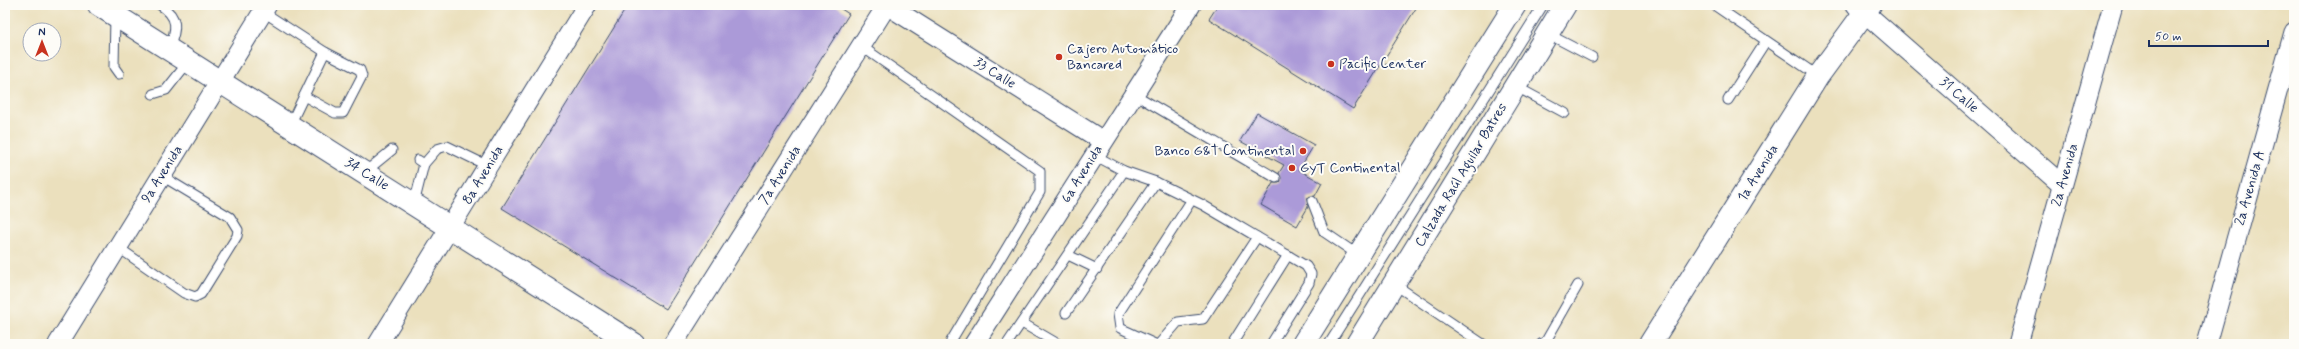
<svg xmlns="http://www.w3.org/2000/svg" width="2299" height="349" font-family="Mynerve,sans-serif">
<rect width="100%" height="100%" fill="#fdfcf7"/>
<filter id="ink" filterUnits="userSpaceOnUse"><feTurbulence type="fractalNoise" baseFrequency=".025" numOctaves="2"/><feDisplacementMap in="SourceGraphic" scale="8" xChannelSelector="R" yChannelSelector="G"/><feConvolveMatrix kernelMatrix="1 2 1 2 8 2 1 2 1" color-interpolation-filters="sRGB"/></filter>
<filter id="wash" filterUnits="userSpaceOnUse"><feTurbulence type="fractalNoise" baseFrequency=".012" numOctaves="4" result="noise"/><feDisplacementMap in="SourceGraphic" scale="16" xChannelSelector="R" yChannelSelector="G"/><feGaussianBlur stdDeviation="0.9" result="paint"/><feColorMatrix in="noise" values="0 0 0 0 0 0 0 0 0 0 0 0 0 0 0 0 0 1.4 0 .05"/><feComposite in="paint" operator="in"/></filter>
<g filter="url(#wash)">
<rect width="100%" height="100%" fill="#ebe0bd"/>
<g id="blocks">
<!-- building -->
<g fill="#ab9ad8">
<path d="M628 5H835L849 14 666 309 502 208Z"/>
<path d="M1218 5H1418L1353 109 1209 19Z"/>
<path d="M1257 113 1314 145 1299 170 1322 183 1315 196 1307 198 1308 207 1297 226 1261 205 1273 183H1279L1281 181 1279 173 1284 165 1240 141Z"/>
</g>
</g>
</g>
<g filter="url(#ink)">
<use href="#blocks" fill-opacity="0" stroke="#3a4a6c" stroke-width="1"/>
<g fill="none" stroke-linecap="round" stroke-linejoin="round">
<!-- lane casing -->
<g stroke="#3a4a6c" stroke-width="11">
<g id="lane">
<path d="M160 5C179 17 177 29 169 48"/>
<path d="M1714 5 1818 76"/>
<path d="M262 11 325 52 290 125"/>
<path d="M115 16 114 67 119 74"/>
<path d="M1548 34 1592 57"/>
<path d="M861 46 1040 171V192L951 341 952 344"/>
<path d="M1515 86 1565 113"/>
<path d="M153 94 166 90 189 61"/>
<path d="M1134 94 1276 178"/>
<path d="M304 96 335 113H343L362 76 360 70 325 52"/>
<path d="M1728 100 1766 41"/>
<path d="M1094 155 1124 171 1156 182 1203 205 1306 266 1311 274 1309 283 1271 344"/>
<path d="M424 164 437 149 447 146 488 166"/>
<path d="M365 172 392 150"/>
<path d="M1312 201 1324 232 1358 255"/>
<path d="M414 204 424 164 418 160"/>
<path d="M116 246 184 293 195 297 201 294 237 236 238 230 230 217 162 176"/>
<path d="M1068 255 1097 269"/>
<path d="M1394 284 1483 344"/>
<path d="M1066 313 1156 182"/>
<path d="M1022 323 1058 344"/>
<path d="M1007 344 1124 171"/>
<path d="M1155 344 1120 328 1118 314 1191 201"/>
<path d="M1159 344 1178 322 1203 319 1257 237"/>
<path d="M1232 344 1288 255"/>
<path d="M1329 344 1543 5"/>
<path d="M1541 344 1546 341 1578 285"/>
</g>
</g>
<!-- street casing -->
<g stroke="#3a4a6c" stroke-width="21">
<g id="street">
<path d="M887 5 1103 141"/>
<path d="M1856 5 2062 185"/>
<path d="M58 344 267 5"/>
<path d="M378 344 587 5"/>
<path d="M673 344 887 5"/>
<path d="M974 344 1191 5"/>
<path d="M2018 344 2113 5"/>
<path d="M2207 344 2294 32"/>
</g>
</g>
<!-- secondary casing -->
<g stroke="#3a4a6c" stroke-width="24">
<path id="secondary" d="M1650 344 1818 76 1870 5"/>
</g>
<!-- primary casing -->
<g stroke="#3a4a6c" stroke-width="24">
<path id="primary" d="M99 5 634 344"/>
</g>
<!-- highway casing -->
<g stroke="#3a4a6c" stroke-width="24">
<g id="highway">
<path d="M1303 344 1515 5"/>
<path d="M1357 344 1565 5"/>
</g>
</g>
<!-- path -->
<path stroke="#3a4a6c" stroke-width="2.5" stroke-dasharray="1 3" stroke-linecap="butt" d="M1382 62 1389 67"/>
<!-- lane -->
<use href="#lane" stroke="#fff" stroke-width="9"/>
<!-- street -->
<use href="#street" stroke="#fff" stroke-width="19"/>
<!-- secondary -->
<use href="#secondary" stroke="#fff" stroke-width="22"/>
<!-- primary -->
<use href="#primary" stroke="#fff" stroke-width="22"/>
<!-- highway -->
<use href="#highway" stroke="#fff" stroke-width="22"/>
</g>
</g>
<!-- markers -->
<g fill="#c8321e" stroke="#fdfcf7" stroke-width="1.5">
<circle cx="1059" cy="57" r="4"/>
<circle cx="1331" cy="64" r="4"/>
<circle cx="1303" cy="151" r="4"/>
<circle cx="1292" cy="168" r="4"/>
</g>
<g text-anchor="middle" dominant-baseline="central" stroke-width="4" stroke-linejoin="round" paint-order="stroke">
<!-- poi labels -->
<g font-size="14" fill="#1b2f5e" stroke="#fdfcf7" text-anchor="start">
<text x="1067" y="49">Cajero Automático<tspan x="1067" dy="16">Bancared</tspan></text>
<text x="1339" y="64">Pacific Center</text>
<text x="1295" y="151" text-anchor="end">Banco G&amp;T Continental</text>
<text x="1300" y="168">GyT Continental</text>
</g>
<!-- street labels -->
<g font-size="14" fill="#1b2f5e" stroke="#fdfcf7">
<text transform="translate(995 73) rotate(32)">33 Calle</text>
<text transform="translate(1959 95) rotate(41)">31 Calle</text>
<text transform="translate(1758 173) rotate(-58)">1a Avenida</text>
<text transform="translate(162 174) rotate(-58)">9a Avenida</text>
<text transform="translate(367 174) rotate(32)">34 Calle</text>
<text transform="translate(1082 174) rotate(-58)">6a Avenida</text>
<text transform="translate(483 175) rotate(-59)">8a Avenida</text>
<text transform="translate(780 175) rotate(-58)">7a Avenida</text>
<text transform="translate(1461 175) rotate(-59)">Calzada Raúl Aguilar Batres</text>
<text transform="translate(2065 175) rotate(-74)">2a Avenida</text>
<text transform="translate(2250 188) rotate(-74)">2a Avenida A</text>
</g>
</g>
<!-- margin -->
<rect width="2299" height="349" fill="none" stroke="#fdfcf7" stroke-width="20"/>
<!-- north arrow -->
<g transform="translate(42 42)"><circle r="19" fill="#fdfcf7" stroke="#a3aaba"/>
<path d="M0-3L7 15L0 10L-7 15Z" fill="#c8321e"/>
<text y="-6" font-size="11" font-weight="bold" text-anchor="middle" fill="#1b2f5e">N</text>
</g>
<!-- scale -->
<path d="M2149 40v6h119v-6" fill="none" stroke="#1b2f5e" stroke-width="2"/>
<text x="2155" y="40" font-size="12" fill="#1b2f5e" stroke="#fdfcf7" stroke-width="3" paint-order="stroke">50 m</text>
</svg>
